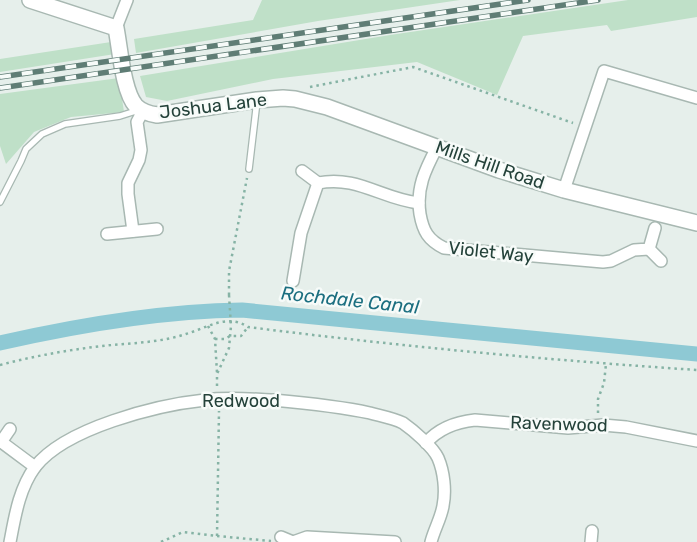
<svg xmlns="http://www.w3.org/2000/svg" width="697" height="542" font-family="Rubik,sans-serif">
<rect width="100%" height="100%" fill="#e6efeb"/>
<!-- green -->
<g fill="#bfe0c8">
<path d="M262 0H460L318 21 136 53 134 39 253 20Z"/>
<path d="M628 0H697V17L611 31 607 25 523 36 497 95 417 62 273 79 167 101 146 97 140 76 390 35Z"/>
<path d="M111 42 115 54 0 72V59Z"/>
<path d="M119 78 124 112 71 117 34 132 6 164 0 146V94Z"/>
</g>
<g fill="none" stroke-linecap="round" stroke-linejoin="round">
<!-- canal -->
<path stroke="#8ec9d4" stroke-width="15" d="M0 343C79 325 161 311 242 310L697 354"/>
<!-- service casing -->
<g stroke="#a8b8b2" stroke-width="8">
<g id="service">
<path d="M249 169 257 101"/>
<path d="M0 202 21 161 26 149 42 134 65 124 120 116 139 110"/>
</g>
</g>
<!-- minor casing -->
<g stroke="#a8b8b2" stroke-width="14">
<g id="minor">
<path d="M116 28 127 0"/>
<path d="M437 147C425 170 416 188 420 214 423 231 428 240 444 248L603 262 611 261 634 250 649 249 655 228"/>
<path d="M302 171 318 183"/>
<path d="M564 190 604 71 697 98"/>
<path d="M133 231 128 194V183L139 160 141 150 137 122 143 111"/>
<path d="M107 234 157 229"/>
<path d="M649 249 661 261"/>
<path d="M293 281 301 233 318 183C357 175 382 199 419 203"/>
<path d="M0 441 35 467"/>
<path d="M1 442 10 429"/>
<path d="M426 443C439 428 456 422 475 420L568 428 603 425 626 427 697 441"/>
<path d="M281 537 293 542 307 537 395 542"/>
<path d="M10 542C15 516 19 489 35 467 65 428 157 405 205 400 227 397 250 399 273 400 306 403 338 406 370 413 381 416 393 418 403 423 413 430 433 447 438 458 444 472 446 491 443 506 441 518 434 530 431 542"/>
<path d="M591 542 592 531"/>
</g>
</g>
<!-- tertiary casing -->
<g stroke="#a8b8b2" stroke-width="18">
<path id="tertiary" d="M30 0 116 28C120 48 123 92 136 106 142 112 150 114 157 115L257 100 283 98 295 99 327 107 499 170 564 190 697 223"/>
</g>
<!-- path -->
<g stroke="#86b3a5" stroke-width="2.5" stroke-dasharray="2.5 4" stroke-linecap="butt">
<path d="M310 87 413 67 573 123"/>
<path d="M229 295V271L247 178"/>
<path d="M208 326 215 339 217 373"/>
<path d="M215 339H225L230 336H241L248 327"/>
<path d="M0 365C34 356 68 350 102 346 130 343 159 343 186 334 207 328 227 313 248 327 397 346 547 360 697 370"/>
<path d="M217 386V374L229 348 231 326"/>
<path d="M598 413V399L604 383 606 364"/>
<path d="M217 536 271 541"/>
<path d="M161 542 183 532 217 536 219 411"/>
</g>
<!-- service -->
<use href="#service" stroke="#fff" stroke-width="5.5"/>
<!-- minor -->
<use href="#minor" stroke="#fff" stroke-width="11"/>
<!-- tertiary -->
<use href="#tertiary" stroke="#fff" stroke-width="15"/>
<!-- rail casing -->
<g stroke="#5f7d75" stroke-width="5.5">
<g id="rail">
<path d="M0 77 528 0"/>
<path d="M0 88 598 0"/>
</g>
</g>
<!-- rail -->
<use href="#rail" stroke="#f7fbf9" stroke-width="4" stroke-dasharray="11" stroke-linecap="butt"/>
<!-- path-bridge -->
<path stroke="#86b3a5" stroke-width="2.5" stroke-dasharray="2.5 4" stroke-linecap="butt" d="M229 295 231 326"/>
</g>
<g text-anchor="middle" dominant-baseline="central" stroke-width="5" stroke-linejoin="round" paint-order="stroke">
<!-- street labels -->
<g font-size="18" fill="#24423a" stroke="#f7fbf9">
<text transform="translate(213 106) rotate(-7)">Joshua Lane</text>
<text transform="translate(490 165) rotate(19)">Mills Hill Road</text>
<text transform="translate(491 252) rotate(6)">Violet Way</text>
<text x="241" y="401">Redwood</text>
<text transform="translate(559 424) rotate(2)">Ravenwood</text>
</g>
<!-- water labels -->
<g font-size="19" font-style="italic" fill="#1c6f80" stroke="#f7fbf9">
<text transform="translate(350 300) rotate(6)">Rochdale Canal</text>
</g>
</g>
</svg>
